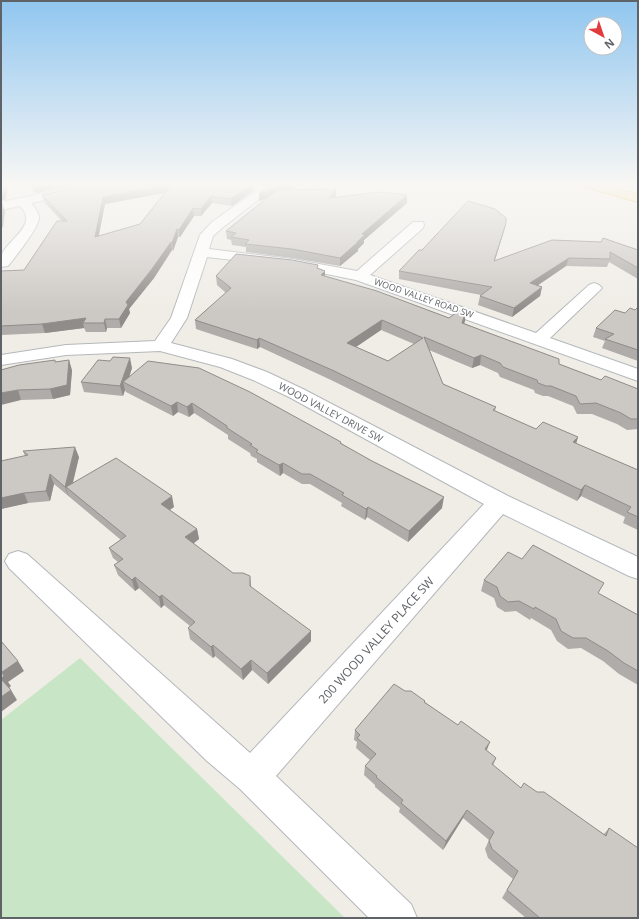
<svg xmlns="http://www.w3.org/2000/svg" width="639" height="919" font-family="'Open Sans',sans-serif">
<rect width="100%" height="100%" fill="#f0ede7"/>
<!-- green -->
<path fill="#c8e6c5" d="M80 658 345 918H1V720Z"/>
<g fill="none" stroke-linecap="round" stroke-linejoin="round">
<!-- street casing -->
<g stroke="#b4b8bb" stroke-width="2">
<g id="street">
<path d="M94 183H115L109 186 31 203C35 207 38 212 39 217 40 227 15 257 8 266L1 267C1 264 0 260 1 257 5 240 40 226 20 206L1 210V202Z"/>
<path d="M228 183C240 183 263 178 268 192L222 228 213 236 209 249 292 259 357 271 413 222H423L424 225 423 228 370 275 536 333 589 285 594 283 599 285 602 288 599 291 550 338 638 369V381L356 280 292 267 207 257 187 318 171 343 232 359 267 372 303 389 508 496 638 557V579L629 576 503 514 276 776 411 904 417 918H369L240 789 207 761 9 568 5 561 9 554 18 551 27 554 250 753 484 504 289 397 253 380 220 367 160 351 66 355 1 365V355L66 345 155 341 171 318 200 235 212 222 256 191 250 188 229 185Z"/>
</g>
</g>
<!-- highway casing -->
<g stroke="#ed920b" stroke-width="2">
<path id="highway" d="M576 183H594L638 194V202L578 185Z"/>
</g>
<!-- street -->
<use href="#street" fill="#fff" fill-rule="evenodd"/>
<!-- highway -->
<use href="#highway" fill="#f8d796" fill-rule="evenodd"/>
</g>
<!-- wall -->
<g fill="#afaca9" fill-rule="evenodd">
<path d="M27 183H87L36 193Z"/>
<path d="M260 183H307L289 190 336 197 407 203 364 240V243L358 249V251L340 266 292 258 246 252V247L232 245 231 240 227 239 226 231 267 198 259 201V194L267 187 262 183Z"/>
<path d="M253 184V191L232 206 212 203 201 216H194L180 237H178L173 251 172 250 154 278 129 309 130 313 121 328H107L106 332H86L84 328 45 333 1 335V271L24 270 62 221 44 202 42 195ZM165 193 140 224 98 236 105 204Z"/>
<path d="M506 223 504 231 495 260 638 250V279L609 262 607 267 566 266 538 285 542 287 540 296 512 317 478 305 480 296 481 295 399 279V271L422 250Z"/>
<path d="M318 268 325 271V276L449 318 466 311 464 323 559 364 601 380 638 389V429L627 430 617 424 592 414H577L573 406 548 396H543L535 393 534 390 500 377 498 373 480 365 472 368 429 350 443 384 496 407 495 411 536 429 578 437 576 444 638 470V530L623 523 625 517 581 496 577 501 331 380 260 347 257 349 196 329 195 320 226 293 217 285 216 276ZM381 330 414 344 388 361 356 347Z"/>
<path d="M638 307V361L602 348 605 341 593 337 596 328 625 313 635 310Z"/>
<path d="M55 360V362L72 370 70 395 53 399 21 400 1 370Z"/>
<path d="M132 368 129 377 341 443 442 508 408 542 367 517 365 520 341 506 342 503 310 484H302L283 473 280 476 257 462V459L251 456 250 453 228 439V435L194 413 189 417 178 412 173 416 126 392 125 390 123 396 84 392 81 382Z"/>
<path d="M23 451 79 457 72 483 174 507 170 510 197 529 199 539 193 544 251 587 311 641 268 684 252 670 243 680 215 656 213 658 190 639 188 628 190 626 164 605 161 608 139 588 135 591 118 575 114 565 118 562 113 558 109 548 121 540 54 484 50 501 28 503 1 509 25 456Z"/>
<path d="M522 559 599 594 638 615V685L619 674 603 661 581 648 568 649 557 641 551 630 531 618 530 620 516 611 505 612 497 607 494 598 481 591 484 580Z"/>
<path d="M405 691 425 702 496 758 493 766 521 788 537 792 604 834 609 828 638 918H526L502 898 513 879 488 858 485 849 489 840 463 818 443 850 399 812 400 808 375 787V785L364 775 365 766 370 760 356 748 357 742 354 740 355 730Z"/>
</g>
<!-- shaded-wall -->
<g fill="#8f8c89">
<path d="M5 183H7L8 185 6 199 1 201V193Z"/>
<path d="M51 183H87L36 193 34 186Z"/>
<path d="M289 183H307L259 201V194Z"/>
<path d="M172 184 173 191 105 204 97 245 95 237 103 197Z"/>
<path d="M253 184V191L232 206 231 199Z"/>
<path d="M336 189V197L329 206V198Z"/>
<path d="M407 195V203L364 240V243L358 249V251L340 266V258L357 242 362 234Z"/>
<path d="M211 196 212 203 201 216V209Z"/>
<path d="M2 203 5 211 3 227 1 229V214Z"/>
<path d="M193 208 194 216 180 237 179 230Z"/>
<path d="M506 223 504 231 492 269 494 261Z"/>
<path d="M177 229 178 237 173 251 172 243Z"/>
<path d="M171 242 172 250 154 278 129 309 130 313 121 328 119 319 126 302Z"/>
<path d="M569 258 566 266 528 292 530 283Z"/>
<path d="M325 271V279L321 275Z"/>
<path d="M542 287 540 296 512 317 514 308Z"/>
<path d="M466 311 465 321 461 332 462 323Z"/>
<path d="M86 318 83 323 84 328 45 333 42 324Z"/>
<path d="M105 319 107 328 106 332 104 323Z"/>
<path d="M382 320 381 330 347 353V343Z"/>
<path d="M259 338 260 347 257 349V340Z"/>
<path d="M481 355 480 365 472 368 474 358Z"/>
<path d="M130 358 132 368 127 384 123 382 125 390 123 396 120 386Z"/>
<path d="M69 360 72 370 70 395 53 399 50 389Z"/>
<path d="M18 390 21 400 1 405V393Z"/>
<path d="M177 402 178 412 173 416 171 406Z"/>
<path d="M192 403 194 413 189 417 187 407Z"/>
<path d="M578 437 575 447 573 442Z"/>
<path d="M75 447 79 457 71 491 66 487 69 497 65 487Z"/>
<path d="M283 463V473L280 476 279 465Z"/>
<path d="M50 474 54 484 50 501 46 491Z"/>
<path d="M585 485 581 496 577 501 581 490Z"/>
<path d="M24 493 28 503 1 509V498Z"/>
<path d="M172 496 174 507 163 514 161 504Z"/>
<path d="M444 497 442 508 408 542 409 531Z"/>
<path d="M368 507 367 517 365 520 366 509Z"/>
<path d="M197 529 199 539 187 548 185 537Z"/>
<path d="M250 576 251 587V597L250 586Z"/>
<path d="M135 577 139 588 135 591 132 580Z"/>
<path d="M162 595 164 605 161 608 159 597Z"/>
<path d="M311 631V641L268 684 267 673Z"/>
<path d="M213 645 215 656 213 658 211 647Z"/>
<path d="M251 660 252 670 243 680 241 669Z"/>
<path d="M18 661 24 671 8 682 11 686 8 689 1 679 2 672Z"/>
<path d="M11 690 17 700 1 712V697Z"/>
<path d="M490 742 486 752 485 749Z"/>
<path d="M467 810 463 818 443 850 446 841Z"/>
</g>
<!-- building -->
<g fill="#ccc8c4" stroke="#8f8c89" fill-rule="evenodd">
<path d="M1 183H5L4 192 1 193Z"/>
<path d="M31 183H51L34 186Z"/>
<path d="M97 183H245L253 184 231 199 211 196 201 209 193 208 179 230 177 229 172 243 171 242 152 269 126 302 128 305 119 319H105L104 323H83L86 318 42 324 1 326V271L24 270 57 221H67L42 195ZM172 184 140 224 95 237 103 197Z"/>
<path d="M268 183H289L259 194 269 185Z"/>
<path d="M336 189 329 198 380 192 407 195 362 234 365 235 357 242H358L340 258 292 249 245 244 249 240 231 237 236 233 226 231 277 190Z"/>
<path d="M468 201 495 209 506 218V223L494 261 552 240 601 242 603 238 638 250V268L610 252V259L569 258 530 283 542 287 514 308 480 296 492 287 399 271 419 250H422Z"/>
<path d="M2 203 1 214V204Z"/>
<path d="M236 254 292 260 318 265 317 268 325 271 321 275 377 291 449 318 461 309 466 311 462 323 559 359V364L601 380 605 376 638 389V419H631L621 413 596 403 580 404 576 396 551 386H546L538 383 537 380 503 367 500 363 481 355 474 358 424 337 443 384 496 407 493 410 536 429 543 422 578 437 573 442 638 470V517L627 512 631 507 585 485 581 490 332 370 259 338 257 340 195 320 231 288 216 276ZM382 320 423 338 388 361 347 343Z"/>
<path d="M638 307V350L605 339 614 334 596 328 615 310 625 313 630 308 635 310Z"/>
<path d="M113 357 130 358 120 386 81 382 98 360 110 361Z"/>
<path d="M55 360V362L69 360 67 385 50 389 18 390 1 393V370L19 365Z"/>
<path d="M148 361 199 368 250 392 341 442 340 443 372 461 444 497 409 531 368 507 366 509 342 495 344 493 310 474H302L283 463 279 465 256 452 258 450 250 445 252 444 227 428V426L192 403 187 407 177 402 171 406 123 382Z"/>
<path d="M75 447 65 487 50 474 46 491 24 493 1 498V461L28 455 23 451Z"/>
<path d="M116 458 172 496 161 504 197 529 185 537 233 573H243L250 576V586L311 631 267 673 251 660 241 669 213 645 211 647 188 628 195 622 162 595 159 597 135 577 132 580 114 565 123 559 109 548 126 536 66 487Z"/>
<path d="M533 545 604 583 598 593 638 615V671L624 663 608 651 586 638H573L561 631 556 619 535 607 534 609 519 601 508 602 500 596 497 587 484 580 508 552 522 559Z"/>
<path d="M1 641 18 661 2 672 4 676 1 679 11 690 1 697Z"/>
<path d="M394 684 405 691H411L425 701 424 702 458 725 461 721 490 742 485 749 496 758 492 764 521 788 524 783 537 792H544L606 836 609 828 638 848V918H540L507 890 518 871 492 849 489 841 494 832 467 810 446 841 401 803 403 800 376 777 377 776 365 766 376 754 357 738 360 735 355 730Z"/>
</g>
<!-- sky -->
<linearGradient id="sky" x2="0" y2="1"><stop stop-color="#90c6f0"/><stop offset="0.59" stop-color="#f8f7f4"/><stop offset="1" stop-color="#f8f7f4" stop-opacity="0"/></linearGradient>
<rect width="639" height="312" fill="url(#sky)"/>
<g text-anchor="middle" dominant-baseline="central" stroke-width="3.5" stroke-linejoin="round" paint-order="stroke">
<!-- far-street labels -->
<g font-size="9" fill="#5f6367" stroke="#fff">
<text transform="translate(424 298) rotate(19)">WOOD VALLEY ROAD SW</text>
</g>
<!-- street labels -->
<g font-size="10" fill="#5f6367" stroke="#fff">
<text transform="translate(331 412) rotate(28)">WOOD VALLEY DRIVE SW</text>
</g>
<!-- near-street labels -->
<g font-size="12" fill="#5f6367" stroke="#fff">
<text transform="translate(376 640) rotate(-48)">200 WOOD VALLEY PLACE SW</text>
</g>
</g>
<!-- border -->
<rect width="639" height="919" fill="none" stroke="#5f6367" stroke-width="4"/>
<!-- north arrow -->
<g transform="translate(603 36) rotate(140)"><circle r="19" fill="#ffffff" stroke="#bfc1c2"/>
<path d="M0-3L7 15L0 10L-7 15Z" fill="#e23b3d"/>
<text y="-6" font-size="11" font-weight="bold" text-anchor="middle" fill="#5f6367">N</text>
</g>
</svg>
